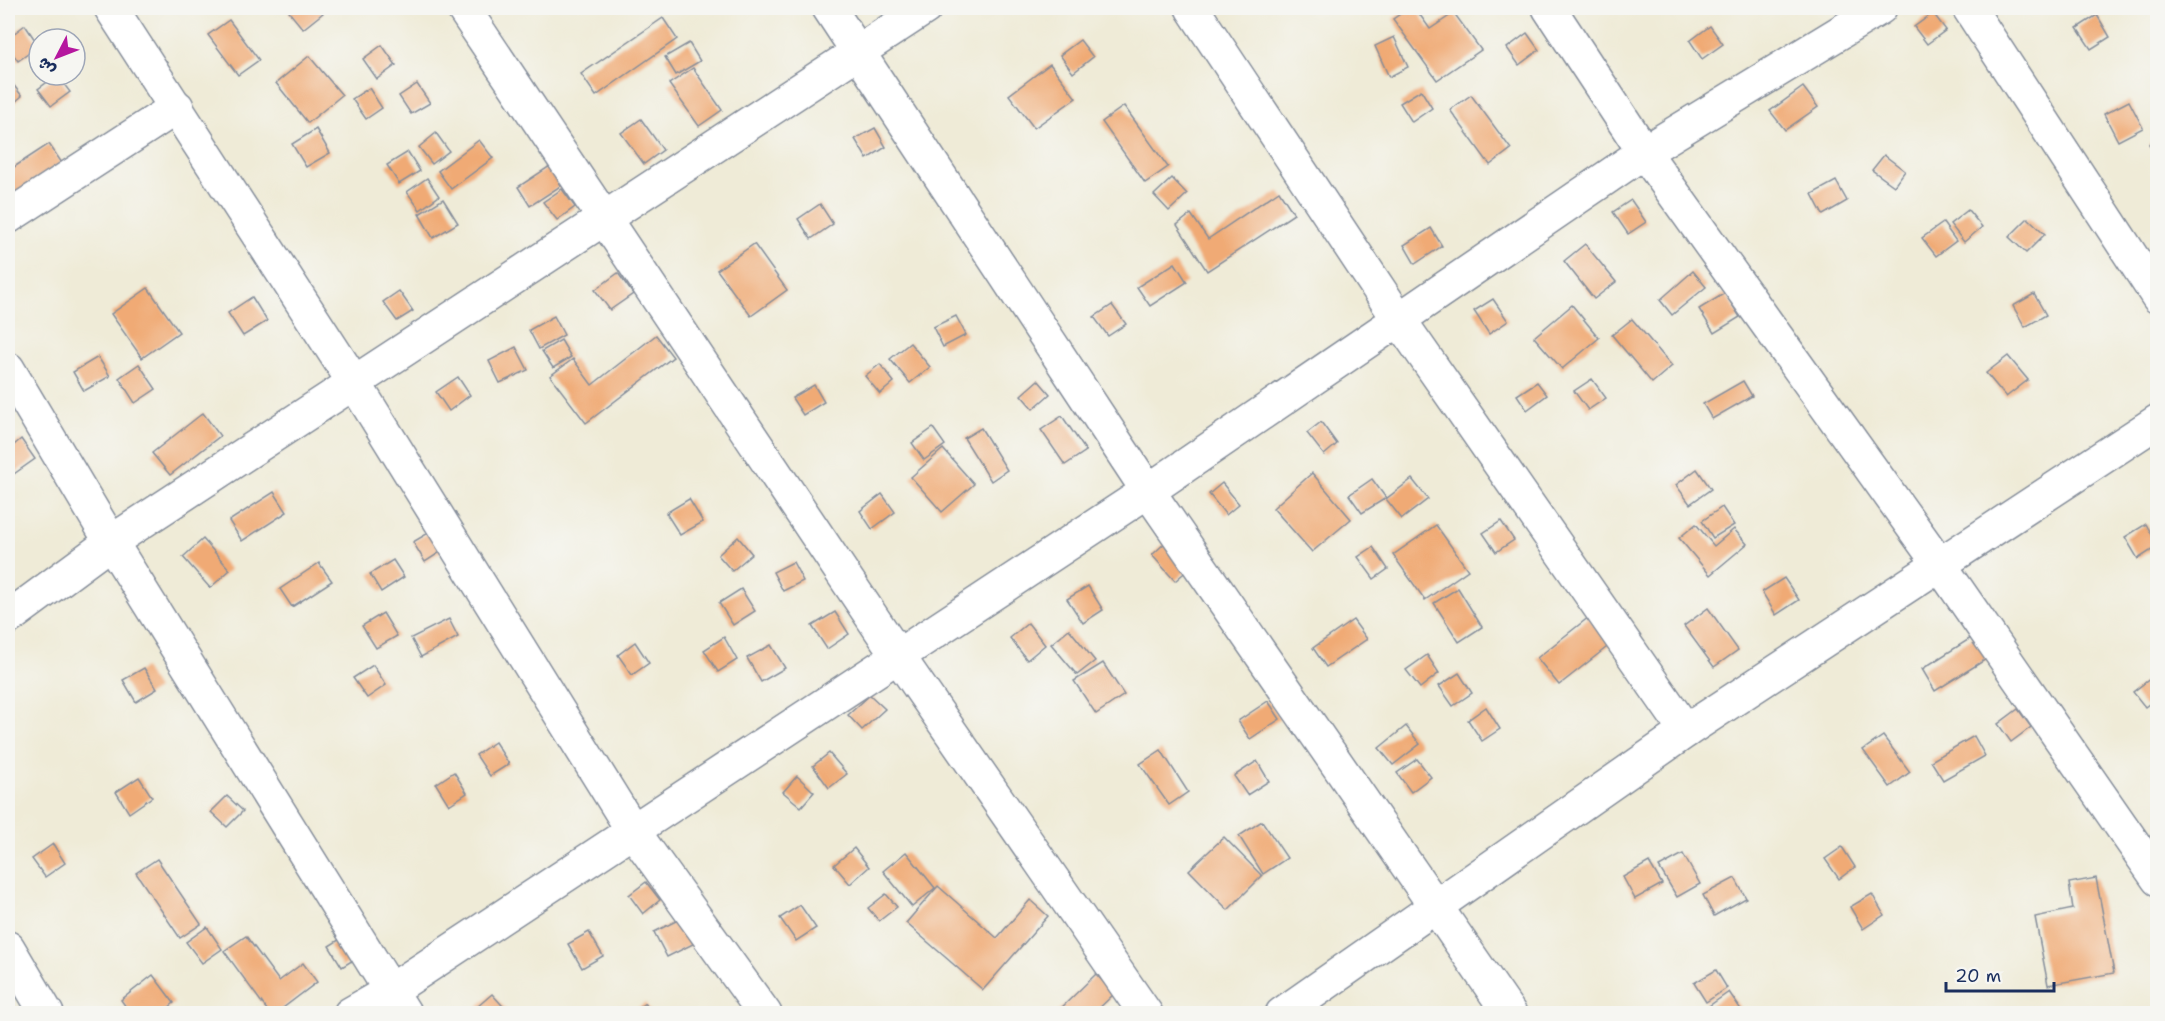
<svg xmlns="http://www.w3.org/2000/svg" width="2165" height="1021" font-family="'Shantell Sans','Playpen Sans Arabic',sans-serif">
<rect width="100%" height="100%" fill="#f6f6f2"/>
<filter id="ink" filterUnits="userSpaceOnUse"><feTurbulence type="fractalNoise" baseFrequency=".0167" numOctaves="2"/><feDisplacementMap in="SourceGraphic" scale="12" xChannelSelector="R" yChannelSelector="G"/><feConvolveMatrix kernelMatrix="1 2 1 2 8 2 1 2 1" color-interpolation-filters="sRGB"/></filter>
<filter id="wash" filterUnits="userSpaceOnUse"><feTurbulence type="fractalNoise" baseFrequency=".008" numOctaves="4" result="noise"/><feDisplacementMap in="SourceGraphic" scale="24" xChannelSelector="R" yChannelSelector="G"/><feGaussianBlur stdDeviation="1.35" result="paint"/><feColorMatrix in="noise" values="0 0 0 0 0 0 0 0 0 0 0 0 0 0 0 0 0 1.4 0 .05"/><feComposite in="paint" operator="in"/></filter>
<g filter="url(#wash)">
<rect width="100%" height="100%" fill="#efebd7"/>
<g id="blocks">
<!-- building -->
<g fill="#f0aa74">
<path d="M295 8H319L323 13 303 29 289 12Z"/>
<path d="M1409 8H1415L1430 29 1454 13 1481 50 1437 80 1393 19Z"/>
<path d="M1933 13 1946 30 1927 44 1914 27Z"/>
<path d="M2097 15 2110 37 2091 49 2077 28Z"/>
<path d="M663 18 677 39 596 96 581 74Z"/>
<path d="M229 20 259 60 238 75 208 35Z"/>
<path d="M25 25 39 46 18 61 8 47V38Z"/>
<path d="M1710 26 1723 44 1702 59 1690 41Z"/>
<path d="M1527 33 1539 50 1519 65 1507 48Z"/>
<path d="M1394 37 1408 67 1389 77 1375 46Z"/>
<path d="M1080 40 1093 57 1073 73 1060 55Z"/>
<path d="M689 43 700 61 676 75 665 57Z"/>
<path d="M382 45 396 65 377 79 363 59Z"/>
<path d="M309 56 342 95 308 123 276 83Z"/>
<path d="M1050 64 1076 98 1034 128 1009 95Z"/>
<path d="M693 68 722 110 699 126 669 84Z"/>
<path d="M57 75 70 92 51 106 38 89Z"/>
<path d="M8 78 22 96 8 108Z"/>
<path d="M417 84 430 103 411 114 399 96Z"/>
<path d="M1803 87 1818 107 1785 130 1770 111Z"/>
<path d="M369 88 382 108 366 119 352 99Z"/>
<path d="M1421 90 1432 108 1412 122 1400 103Z"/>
<path d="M1471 95 1511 149 1490 165 1450 110Z"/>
<path d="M2129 101 2143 128 2118 141 2104 114Z"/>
<path d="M1124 106 1168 167 1145 183 1102 122Z"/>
<path d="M641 119 663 150 644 164 621 133Z"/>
<path d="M875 128 886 147 867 159 855 139Z"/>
<path d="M316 129 330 153 306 167 292 144Z"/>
<path d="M436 133 449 151 432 164 419 147Z"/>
<path d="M2158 138V157L2149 144Z"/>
<path d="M479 140 493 158 451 189 438 171Z"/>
<path d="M49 144 62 163 8 198V171Z"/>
<path d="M408 152 420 171 399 184 387 165Z"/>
<path d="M1884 155 1905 171 1894 186 1872 170Z"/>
<path d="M550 166 562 185 530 206 518 187Z"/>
<path d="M427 178 439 196 420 210 407 192Z"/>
<path d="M1172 178 1187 194 1169 211 1154 195Z"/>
<path d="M1836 181 1847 201 1823 215 1812 194Z"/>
<path d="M562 189 575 207 557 220 543 202Z"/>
<path d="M1279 191 1294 214 1207 271 1177 225 1191 214 1208 239Z"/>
<path d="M443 199 458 223 433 238 419 214Z"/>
<path d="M1631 200 1646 222 1628 234 1613 212Z"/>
<path d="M820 204 833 224 811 239 798 219Z"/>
<path d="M1968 210 1982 227 1964 242 1950 224Z"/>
<path d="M2028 218 2045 234 2026 253 2009 237Z"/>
<path d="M1943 223 1956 241 1936 256 1922 238Z"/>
<path d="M1431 228 1442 246 1415 264 1404 245Z"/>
<path d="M754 244 787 290 751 316 717 270Z"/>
<path d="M1585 244 1616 282 1594 299 1564 261Z"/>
<path d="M1175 263 1187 282 1150 306 1137 287Z"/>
<path d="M1693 271 1706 287 1672 315 1660 300Z"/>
<path d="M618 273 633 294 610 310 595 290Z"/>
<path d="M148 288 179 332 142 358 111 314Z"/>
<path d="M399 291 413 311 397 321 383 302Z"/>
<path d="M1725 293 1740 317 1714 333 1699 309Z"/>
<path d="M2034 294 2046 315 2025 327 2013 306Z"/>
<path d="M252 297 267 321 243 336 228 313Z"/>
<path d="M1493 299 1508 321 1489 334 1474 311Z"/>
<path d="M1112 305 1126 324 1108 336 1094 317Z"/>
<path d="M1572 305 1599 338 1562 369 1534 337Z"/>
<path d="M554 316 564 335 539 349 529 330Z"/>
<path d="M956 316 966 335 943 347 933 327Z"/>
<path d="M1632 319 1672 366 1652 383 1612 335Z"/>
<path d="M656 335 673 357 586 423 550 376 573 359 592 385Z"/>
<path d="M561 340 571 357 553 368 542 351Z"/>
<path d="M910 343 930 367 910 383 890 359Z"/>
<path d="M516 347 528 370 500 383 489 361Z"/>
<path d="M2008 356 2028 380 2006 397 1986 373Z"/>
<path d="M98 357 110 376 84 391 73 372Z"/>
<path d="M139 364 156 389 135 403 119 378Z"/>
<path d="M880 364 894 382 880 394 865 376Z"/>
<path d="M458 377 470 395 449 411 436 392Z"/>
<path d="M1592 379 1606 398 1588 410 1574 391Z"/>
<path d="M1038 380 1050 394 1033 409 1021 395Z"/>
<path d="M1743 381 1752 396 1712 419 1703 404Z"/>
<path d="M1537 382 1547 395 1527 410 1517 395Z"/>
<path d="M814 385 824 402 803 415 792 398Z"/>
<path d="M203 413 220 436 170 475 152 453Z"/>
<path d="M1062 416 1086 451 1065 465 1041 430Z"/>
<path d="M1321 422 1337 444 1324 455 1307 433Z"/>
<path d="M933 428 945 445 924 460 912 443Z"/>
<path d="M981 428 1007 470 991 481 964 438Z"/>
<path d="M21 439 35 459 11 476 8 471V450Z"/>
<path d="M943 449 974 484 942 512 911 477Z"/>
<path d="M1697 469 1711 489 1690 504 1676 485Z"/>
<path d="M1312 473 1351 519 1312 552 1273 508Z"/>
<path d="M1372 479 1386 498 1362 513 1349 495Z"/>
<path d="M1412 479 1428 499 1402 519 1386 499Z"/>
<path d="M1222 483 1239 504 1226 515 1209 494Z"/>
<path d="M274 492 287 512 242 541 229 521Z"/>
<path d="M882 494 895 512 872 529 860 511Z"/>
<path d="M689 499 703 522 680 535 666 513Z"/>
<path d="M1722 507 1734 525 1713 538 1702 521Z"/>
<path d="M1501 521 1514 540 1496 552 1483 533Z"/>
<path d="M1696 524 1714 546 1734 529 1747 544 1710 575 1679 538Z"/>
<path d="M2146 524 2158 546 2138 559 2125 537Z"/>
<path d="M1436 525 1468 570 1425 600 1393 555Z"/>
<path d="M430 532 442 551 425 562 413 542Z"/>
<path d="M738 537 752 554 732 571 718 555Z"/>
<path d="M203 539 230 570 210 588 183 557Z"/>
<path d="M1167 541 1190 568 1175 581 1152 555Z"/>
<path d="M1373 547 1388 569 1374 579 1358 557Z"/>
<path d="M393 560 404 577 381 592 370 574Z"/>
<path d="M793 562 803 581 783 591 773 572Z"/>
<path d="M319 563 332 581 292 607 280 589Z"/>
<path d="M1784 578 1799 600 1776 615 1762 592Z"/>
<path d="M1088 586 1103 610 1083 623 1067 599Z"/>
<path d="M1458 588 1482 627 1459 642 1434 603Z"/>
<path d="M741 589 755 611 733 625 719 603Z"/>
<path d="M1708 608 1738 650 1714 667 1684 626Z"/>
<path d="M835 612 849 634 827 649 812 626Z"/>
<path d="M383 613 397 636 376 648 362 626Z"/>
<path d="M1589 617 1611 644 1559 685 1537 658Z"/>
<path d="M449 619 458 637 421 657 411 638Z"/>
<path d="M1353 620 1367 639 1326 667 1313 648Z"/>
<path d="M1028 623 1045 645 1027 660 1010 638Z"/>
<path d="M1069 629 1095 661 1077 675 1051 644Z"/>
<path d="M1974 636 1988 658 1935 691 1922 669Z"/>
<path d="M724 637 737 660 718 672 704 650Z"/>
<path d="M635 642 649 663 632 675 618 655Z"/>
<path d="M771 645 785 668 761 682 747 658Z"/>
<path d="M1427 655 1439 673 1420 688 1406 670Z"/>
<path d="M1103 663 1124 695 1096 714 1074 681Z"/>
<path d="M373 665 386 685 367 698 353 678Z"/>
<path d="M144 668 157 689 136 702 123 680Z"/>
<path d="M1459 673 1472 693 1453 706 1439 686Z"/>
<path d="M2155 675 2158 678V697L2145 707 2133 692Z"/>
<path d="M870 695 885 709 862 730 848 715Z"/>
<path d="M1268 701 1280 719 1250 739 1238 721Z"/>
<path d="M1486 707 1500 729 1482 741 1468 720Z"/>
<path d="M2018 709 2031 727 2011 742 1998 724Z"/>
<path d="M1406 726 1420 744 1393 765 1379 748Z"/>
<path d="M1883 736 1910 772 1890 787 1863 750Z"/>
<path d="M1974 736 1985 756 1943 780 1931 761Z"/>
<path d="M495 742 509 764 490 776 476 755Z"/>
<path d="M1161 750 1188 792 1169 805 1140 764Z"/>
<path d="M829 753 847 774 829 788 813 766Z"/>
<path d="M1417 759 1431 777 1411 792 1397 773Z"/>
<path d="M1257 761 1269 781 1247 795 1234 776Z"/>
<path d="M454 772 467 793 449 805 436 784Z"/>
<path d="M797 776 814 792 801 807 783 792Z"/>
<path d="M139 777 152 797 129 813 116 792Z"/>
<path d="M227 796 243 811 227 827 211 812Z"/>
<path d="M1262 821 1287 858 1263 874 1239 836Z"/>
<path d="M1224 837 1262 876 1228 910 1189 870Z"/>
<path d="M53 844 65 863 45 877 32 859Z"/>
<path d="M1842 847 1855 867 1839 879 1825 859Z"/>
<path d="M854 848 869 867 850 884 834 865Z"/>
<path d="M906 852 935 888 912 907 883 871Z"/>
<path d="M1683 854 1700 884 1677 897 1659 867Z"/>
<path d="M157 859 201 924 180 938 136 873Z"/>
<path d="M1649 862 1662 884 1635 899 1623 877Z"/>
<path d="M1735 878 1746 898 1714 916 1703 895Z"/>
<path d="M2096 878 2114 973 2048 985 2035 917 2073 909 2069 883Z"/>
<path d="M646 882 660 900 643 914 629 895Z"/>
<path d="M938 886 997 938 1030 900 1048 916 983 990 906 923Z"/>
<path d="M886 894 897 907 879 921 868 908Z"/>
<path d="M1872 894 1884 915 1863 929 1850 907Z"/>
<path d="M800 905 816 928 796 941 780 918Z"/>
<path d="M680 919 693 944 667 957 654 932Z"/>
<path d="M207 927 222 949 202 963 186 942Z"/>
<path d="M589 932 603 956 582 968 568 944Z"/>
<path d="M350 933 363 954 342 967 329 946Z"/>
<path d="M246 936 279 981 303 963 317 982 275 1014H270L224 951Z"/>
<path d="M1716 970 1727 988 1706 1002 1694 983Z"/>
<path d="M1096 974 1114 994 1093 1014H1055Z"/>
<path d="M153 975 174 1003 161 1014H131L121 1000Z"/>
<path d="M1729 992 1742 1011 1738 1014H1714L1709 1006Z"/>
<path d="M492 994 510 1014H483L477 1007Z"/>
<path d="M645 1003 652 1014H630Z"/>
</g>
</g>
</g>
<g filter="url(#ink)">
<use href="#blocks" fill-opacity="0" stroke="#858d9a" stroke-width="1.5"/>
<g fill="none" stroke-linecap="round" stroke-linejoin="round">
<!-- minor casing -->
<g stroke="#858d9a" stroke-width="36">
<g id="minor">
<path d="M111 8 355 384 633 831 765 1014"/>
<path d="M463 8 898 656 1146 1014"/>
<path d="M829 8 1148 491 1510 1014"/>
<path d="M1192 8 1398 318 1686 731"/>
<path d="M1549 8 1644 152 1940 565 2158 879"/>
<path d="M1969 8 2158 297"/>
<path d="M8 217 177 107"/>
<path d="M8 369 111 542 405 1014"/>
<path d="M8 618 111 542 925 8"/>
<path d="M8 948 47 1014"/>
<path d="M350 1014 390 991 1148 491 1644 152 1880 8"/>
<path d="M1282 1014 1686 731 2158 421"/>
</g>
</g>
<!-- minor -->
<use href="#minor" stroke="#fff" stroke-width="33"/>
</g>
</g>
<!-- margin -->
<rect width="2165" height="1021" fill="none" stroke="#f6f6f2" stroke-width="30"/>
<!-- north arrow -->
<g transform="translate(57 57) rotate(228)"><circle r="28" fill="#f6f6f2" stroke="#9ea6b7" stroke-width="1.5"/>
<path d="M0-4.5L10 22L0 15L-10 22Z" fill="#b5179e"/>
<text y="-9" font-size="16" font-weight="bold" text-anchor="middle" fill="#1b2f5e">ش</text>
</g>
<!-- scale -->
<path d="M1946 982v9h108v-9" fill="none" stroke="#1b2f5e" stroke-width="3"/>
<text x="1955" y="982" font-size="18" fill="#1b2f5e" stroke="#f6f6f2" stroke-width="4.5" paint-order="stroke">20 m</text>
</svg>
